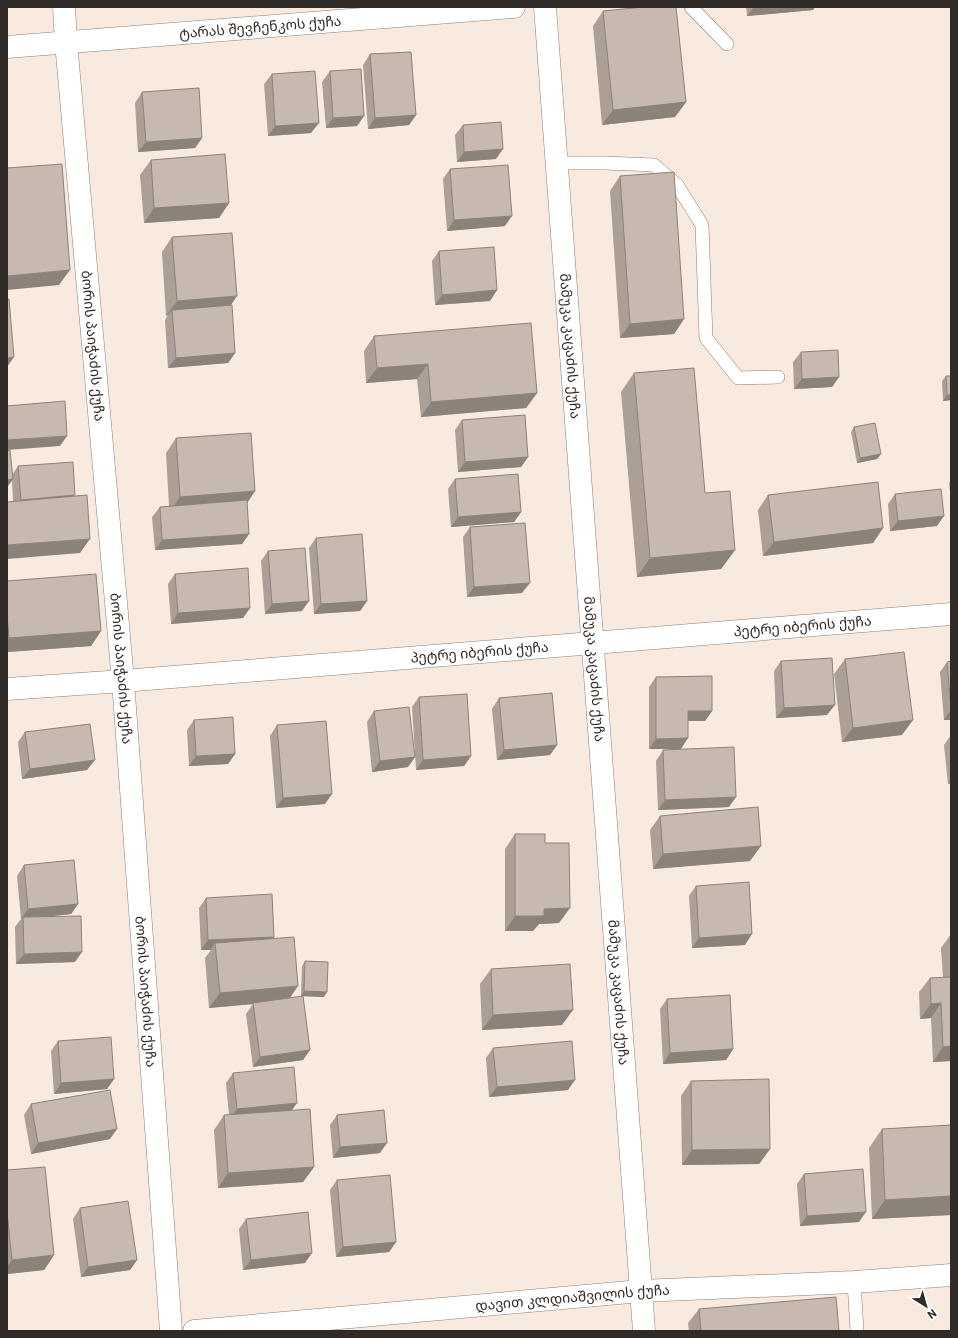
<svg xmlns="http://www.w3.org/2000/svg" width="958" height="1338" font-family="Roboto,'Noto Sans Georgian',sans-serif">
<rect width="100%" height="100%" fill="#f9eadf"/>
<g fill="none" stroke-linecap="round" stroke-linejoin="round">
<!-- service casing -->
<g stroke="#8b7e75" stroke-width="14">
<g id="service">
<path d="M691 7 727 44"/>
<path d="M556 163H605L654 165 677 185 702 225 706 338 738 378 778 377"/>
<path d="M854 1282 857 1331"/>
</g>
</g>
<!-- minor casing -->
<g stroke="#8b7e75" stroke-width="23">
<g id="minor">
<path id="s1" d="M64 7 66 42 123 681 171 1331"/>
<path id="s2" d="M545 7 644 1331"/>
<path id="s3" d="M7 47 514 7"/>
<path id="s4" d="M7 689 123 681 951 614"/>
<path id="s5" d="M194 1331 641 1291 854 1282 951 1275"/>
</g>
</g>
<!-- service -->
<use href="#service" stroke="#fff" stroke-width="13"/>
<!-- minor -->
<use href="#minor" stroke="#fff" stroke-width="22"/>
</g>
<!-- wall -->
<g fill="#ab9f96">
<path d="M746 7H815L813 10 747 16Z"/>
<path d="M603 11 686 102 675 117 602 125 593 26Z"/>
<path d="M370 54 416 115 409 125 368 129 363 65Z"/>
<path d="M330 71 364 116 357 126 326 128 322 82Z"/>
<path d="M272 74 311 133 268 136 264 84Z"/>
<path d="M142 92 202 138 195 148 138 152 135 103Z"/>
<path d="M463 125 496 159 457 162 455 135Z"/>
<path d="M151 160 229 203 219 218 144 223 140 175Z"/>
<path d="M450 169 505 226 447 231 443 179Z"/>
<path d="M620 176 684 319 674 334 620 338 610 191Z"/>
<path d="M172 237 231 305 235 353 228 363 168 368 165 320 168 315 166 316 162 252Z"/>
<path d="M439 251 497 290 490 301 435 305 432 261Z"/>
<path d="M374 336 537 393 526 408 421 417 417 379 366 383 364 351Z"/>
<path d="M801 352 839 377 832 387 794 389 793 362Z"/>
<path d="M634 373 705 493 735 550 721 569 637 577 621 392Z"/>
<path d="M946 376H951V400L943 401 942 381Z"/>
<path d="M462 420 528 457 521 467 458 472 455 430Z"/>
<path d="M854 427 881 454 877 459 857 463 851 432Z"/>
<path d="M176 438 255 491 247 503 249 534 242 544 155 550 152 517 160 507 169 506 166 453Z"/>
<path d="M18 466 74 496 80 553 13 501 12 481 7 487 12 475Z"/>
<path d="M455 479 521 512 514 522 451 527 448 489Z"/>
<path d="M951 480V500L949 483Z"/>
<path d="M895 494 937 526 890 531 888 504Z"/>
<path d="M768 495 883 528 873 543 763 556 758 510Z"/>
<path d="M470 527 522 593 467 597 463 537Z"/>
<path d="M316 538 367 601 360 611 314 614 309 548Z"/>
<path d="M268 551 302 611 265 614 261 561Z"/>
<path d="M175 574 250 608 243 618 171 624 168 584Z"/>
<path d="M7 581 101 631 91 646 7 652Z"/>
<path d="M845 659 902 735 842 742 834 674Z"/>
<path d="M781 661 827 715 776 718 774 671Z"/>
<path d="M951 661V720H944L940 672 947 662Z"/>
<path d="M656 677 712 711 705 721H688L681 749H649V687Z"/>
<path d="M419 697 471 756 464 766 416 770 412 707Z"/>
<path d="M499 698 557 745 550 755 497 760 492 709Z"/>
<path d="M374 711 415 757 408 767 372 772 367 722Z"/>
<path d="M194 720 235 754 228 764 189 766 187 730Z"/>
<path d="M277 725 325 804 276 808 270 736Z"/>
<path d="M25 732 87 770 22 779 18 742Z"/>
<path d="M951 735V783L948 784 944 745Z"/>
<path d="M663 750 729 807 658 810 656 761Z"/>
<path d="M660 816 750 861 653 869 650 830Z"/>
<path d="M515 834 545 843 559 923 539 924 533 931H505V849Z"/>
<path d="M24 865 78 904 71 914 45 917 75 962 16 964 15 927 21 919 17 876Z"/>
<path d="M696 886 745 945 692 948 689 896Z"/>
<path d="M206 898 274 937 273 939 290 998 310 1050 303 1060 253 1067 246 1014 253 1004 209 1008 205 958 211 950H201L199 908Z"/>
<path d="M951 934V1061L933 1062 931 1018 920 1019 919 992 930 978 943 977 941 948Z"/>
<path d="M305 961 324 997 301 996 302 966Z"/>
<path d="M491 969 562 1025 482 1030 480 984Z"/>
<path d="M667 999 733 1049 726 1060 663 1064 660 1009Z"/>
<path d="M58 1041 114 1079 107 1089 54 1094 51 1051Z"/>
<path d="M493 1048 568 1090 489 1097 486 1058Z"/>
<path d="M233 1073 292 1110 314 1167 303 1182 218 1188 214 1130 224 1115H229L226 1083Z"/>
<path d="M691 1081 770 1149 759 1164 682 1165 681 1096Z"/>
<path d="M31 1104 110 1139 31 1154 24 1115Z"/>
<path d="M337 1115 380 1153 333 1158 330 1125Z"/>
<path d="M951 1125V1215L872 1219 869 1148 882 1129Z"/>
<path d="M7 1170 54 1255 44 1270 7 1274Z"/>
<path d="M804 1174 859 1222 800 1226 797 1184Z"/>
<path d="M337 1180 396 1242 389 1252 336 1257 330 1190Z"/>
<path d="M80 1208 137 1260 130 1270 81 1277 73 1219Z"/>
<path d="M246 1219 305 1263 243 1270 239 1229Z"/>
<path d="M699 1309 839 1331H689L688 1323Z"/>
</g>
<!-- shaded-wall -->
<g fill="#8b827a">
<path d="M754 7H815L813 10 747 16Z"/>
<path d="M686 102 675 117 602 125 613 110Z"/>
<path d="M416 115 409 125 368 129 375 118Z"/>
<path d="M364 116 357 126 326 128 333 118Z"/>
<path d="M319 123 311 133 268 136 275 126Z"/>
<path d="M202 138 195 148 138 152 146 142Z"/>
<path d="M503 149 496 159 457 162 464 152Z"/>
<path d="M229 203 219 218 144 223 154 208Z"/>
<path d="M512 216 505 226 447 231 454 220Z"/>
<path d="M70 270 59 285 7 290V276Z"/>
<path d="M497 290 490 301 435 305 442 295Z"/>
<path d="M237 296 227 311 172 310 168 315 166 316 177 301Z"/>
<path d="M684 319 674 334 620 338 630 324Z"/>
<path d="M235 353 228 363 168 368 176 358Z"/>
<path d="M14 357 7 367V358Z"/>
<path d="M428 364 417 379 366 383 377 368Z"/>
<path d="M839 377 832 387 794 389 802 379Z"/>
<path d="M537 393 526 408 421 417 431 402Z"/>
<path d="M947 395H951V400L943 401Z"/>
<path d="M67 436 60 446 7 450V440Z"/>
<path d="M881 454 877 459 857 463 860 458Z"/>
<path d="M528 457 521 467 458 472 465 462Z"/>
<path d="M13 479 7 487V480Z"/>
<path d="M255 491 245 506 170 511 180 497Z"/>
<path d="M75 495 68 505 14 510 21 500Z"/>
<path d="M521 512 514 522 451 527 458 517Z"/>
<path d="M944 516 937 526 890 531 898 521Z"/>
<path d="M883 528 873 543 763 556 774 542Z"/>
<path d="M249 534 242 544 155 550 162 540Z"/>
<path d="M90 539 80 553 7 559V545Z"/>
<path d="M735 550 721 569 637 577 650 558Z"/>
<path d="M530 583 522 593 467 597 474 587Z"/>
<path d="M309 601 302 611 265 614 272 604Z"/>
<path d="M367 601 360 611 314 614 321 604Z"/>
<path d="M250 608 243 618 171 624 178 613Z"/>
<path d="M101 631 91 646 7 652V641L9 638Z"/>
<path d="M835 705 827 715 776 718 784 708Z"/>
<path d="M951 710V720H944Z"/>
<path d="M688 711H712L705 721H680Z"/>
<path d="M913 720 902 735 842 742 853 728Z"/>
<path d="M688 738 681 749H649L656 739Z"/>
<path d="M557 745 550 755 497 760 504 750Z"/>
<path d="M235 754 228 764 189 766 196 756Z"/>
<path d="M471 756 464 766 416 770 423 760Z"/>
<path d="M415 757 408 767 372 772 380 761Z"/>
<path d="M95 760 87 770 22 779 30 769Z"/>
<path d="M951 779V783L948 784Z"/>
<path d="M332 794 325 804 276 808 283 798Z"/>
<path d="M736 797 729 807 658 810 665 800Z"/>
<path d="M761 846 750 861 653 869 663 854Z"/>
<path d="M78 904 71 914 23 919V917L21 919 28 909Z"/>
<path d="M570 908 559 923 539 924 533 931H505L515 916 544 909Z"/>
<path d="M752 934 745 945 692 948 699 938Z"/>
<path d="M274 937 267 947 215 943 211 950H201L208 940Z"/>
<path d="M82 952 75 962 16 964 24 954Z"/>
<path d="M298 986 288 1001 209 1008 220 993Z"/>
<path d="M304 991 327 992 324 997 301 996Z"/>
<path d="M941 1003 931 1018 920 1019 931 1004Z"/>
<path d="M573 1010 562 1025 482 1030 493 1015Z"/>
<path d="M951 1046V1061L933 1062 943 1047Z"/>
<path d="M733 1049 726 1060 663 1064 670 1053Z"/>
<path d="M310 1050 303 1060 253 1067 260 1057Z"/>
<path d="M114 1079 107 1089 54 1094 61 1083Z"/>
<path d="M575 1080 568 1090 489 1097 497 1087Z"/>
<path d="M297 1103 290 1113 230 1119 237 1109Z"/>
<path d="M117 1129 110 1139 31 1154 38 1143Z"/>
<path d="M387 1143 380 1153 333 1158 340 1147Z"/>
<path d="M770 1149 759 1164 682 1165 692 1150Z"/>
<path d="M314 1167 303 1182 218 1188 228 1173Z"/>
<path d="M951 1196V1215L872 1219 885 1200Z"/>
<path d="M866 1212 859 1222 800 1226 807 1216Z"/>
<path d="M396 1242 389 1252 336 1257 343 1247Z"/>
<path d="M312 1253 305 1263 243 1270 251 1260Z"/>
<path d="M54 1255 44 1270 7 1274V1267L12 1260Z"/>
<path d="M137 1260 130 1270 81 1277 88 1267Z"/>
</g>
<!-- building -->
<g fill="#c7b9af" stroke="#8b827a">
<path d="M644 7H676L686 102 613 110 603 11Z"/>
<path d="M411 52 416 115 375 118 370 54Z"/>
<path d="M361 69 364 116 333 118 330 71Z"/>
<path d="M315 71 319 123 275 126 272 74Z"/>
<path d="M199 88 202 138 146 142 142 92Z"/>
<path d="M501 122 503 149 464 152 463 125Z"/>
<path d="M225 154 229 203 154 208 151 160Z"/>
<path d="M62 164 70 270 7 276V168Z"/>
<path d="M508 165 512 216 454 220 450 169Z"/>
<path d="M674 172 684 319 630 324 620 176Z"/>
<path d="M232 233 237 296 177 301 172 237Z"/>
<path d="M494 247 497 290 442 295 439 251Z"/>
<path d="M7 299H9L14 357 7 358Z"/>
<path d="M232 305 235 353 176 358 172 310Z"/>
<path d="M531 323 537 393 431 402 428 364 377 368 374 336Z"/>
<path d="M838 350 839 377 802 379 801 352Z"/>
<path d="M694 368 705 493 730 491 735 550 650 558 634 373Z"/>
<path d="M946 376H951V395H947Z"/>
<path d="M65 401 67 436 7 440V406Z"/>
<path d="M525 415 528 457 465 462 462 420Z"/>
<path d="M875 423 881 454 860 458 854 427Z"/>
<path d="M251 433 255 491 180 497 176 438Z"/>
<path d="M10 450 13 479 7 480V451Z"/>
<path d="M73 462 75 495 21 500 18 466Z"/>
<path d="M518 474 521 512 458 517 455 479Z"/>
<path d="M878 482 883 528 774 542 768 495Z"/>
<path d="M941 489 944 516 898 521 895 494Z"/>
<path d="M87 495 90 539 7 545V502Z"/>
<path d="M247 500 249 534 162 540 160 507Z"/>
<path d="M525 523 530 583 474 587 470 527Z"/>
<path d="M362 534 367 601 321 604 316 538Z"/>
<path d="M305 548 309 601 272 604 268 551Z"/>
<path d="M248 568 250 608 178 613 175 574Z"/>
<path d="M96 574 101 631 9 638 7 615V581Z"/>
<path d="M904 652 913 720 853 728 845 659Z"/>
<path d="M832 658 835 705 784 708 781 661Z"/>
<path d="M951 661V708L947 662Z"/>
<path d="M712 676V711H688V738L656 739V677Z"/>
<path d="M552 693 557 745 504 750 499 698Z"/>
<path d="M467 694 471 756 423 760 419 697Z"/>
<path d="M409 707 415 757 380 761 374 711Z"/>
<path d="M233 717 235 754 196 756 194 720Z"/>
<path d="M326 721 332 794 283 798 277 725Z"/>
<path d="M90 724 95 760 30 769 25 732Z"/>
<path d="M734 747 736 797 665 800 663 750Z"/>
<path d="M758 807 761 846 663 854 660 816Z"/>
<path d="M515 834H545V843H569L570 908 544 909V916H515Z"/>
<path d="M74 860 78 904 28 909 24 865Z"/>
<path d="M749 882 752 934 699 938 696 886Z"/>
<path d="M272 894 274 937 208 940 206 898Z"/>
<path d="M81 916 82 952 24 954 23 917Z"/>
<path d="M294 937 298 986 220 993 215 943Z"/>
<path d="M305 961 328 962 327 992 304 991Z"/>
<path d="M570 964 573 1010 493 1015 491 969Z"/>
<path d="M951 977V1046L943 1047 941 1003 931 1004 930 978Z"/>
<path d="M730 995 733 1049 670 1053 667 999Z"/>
<path d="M303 996 310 1050 260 1057 253 1003Z"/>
<path d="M111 1037 114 1079 61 1083 58 1041Z"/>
<path d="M572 1041 575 1080 497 1087 493 1048Z"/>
<path d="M294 1067 297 1103 237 1109 233 1073Z"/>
<path d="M769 1079 770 1149 692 1150 691 1081Z"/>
<path d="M110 1090 117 1129 38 1143 31 1104Z"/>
<path d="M310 1109 314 1167 228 1173 224 1115Z"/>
<path d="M384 1110 387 1143 340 1147 337 1115Z"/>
<path d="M951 1125V1196L885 1200 882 1129Z"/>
<path d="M45 1167 54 1255 12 1260 7 1212V1170Z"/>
<path d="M863 1169 866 1212 807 1216 804 1174Z"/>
<path d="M390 1175 396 1242 343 1247 337 1180Z"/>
<path d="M128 1201 137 1260 88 1267 80 1208Z"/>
<path d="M308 1212 312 1253 251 1260 246 1219Z"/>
<path d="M836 1297 839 1331H701L699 1309Z"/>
</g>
<g text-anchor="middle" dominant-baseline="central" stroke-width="4" stroke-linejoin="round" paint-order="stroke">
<!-- street labels -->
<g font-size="14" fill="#302b27" stroke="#fff">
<text stroke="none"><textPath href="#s3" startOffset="254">ტარას შევჩენკოს ქუჩა</textPath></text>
<text stroke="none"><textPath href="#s1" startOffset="340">ბორის პაიჭაძის ქუჩა</textPath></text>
<text stroke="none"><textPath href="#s2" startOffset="340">მამუკა კაცაძის ქუჩა</textPath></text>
<text stroke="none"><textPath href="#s4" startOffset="798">პეტრე იბერის ქუჩა</textPath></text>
<text stroke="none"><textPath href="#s4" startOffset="474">პეტრე იბერის ქუჩა</textPath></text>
<text stroke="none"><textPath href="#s1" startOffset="664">ბორის პაიჭაძის ქუჩა</textPath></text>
<text stroke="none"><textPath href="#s2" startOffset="664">მამუკა კაცაძის ქუჩა</textPath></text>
<text stroke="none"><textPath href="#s1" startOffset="988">ბორის პაიჭაძის ქუჩა</textPath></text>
<text stroke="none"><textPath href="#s2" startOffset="988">მამუკა კაცაძის ქუჩა</textPath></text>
<text stroke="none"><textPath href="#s5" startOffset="380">დავით კლდიაშვილის ქუჩა</textPath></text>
</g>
</g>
<!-- border -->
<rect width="958" height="1338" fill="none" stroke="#302b27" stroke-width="16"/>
<!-- north arrow -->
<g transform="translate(926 1306) rotate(143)" stroke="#ffffff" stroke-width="3" paint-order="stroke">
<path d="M0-3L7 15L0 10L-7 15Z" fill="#302b27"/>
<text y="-6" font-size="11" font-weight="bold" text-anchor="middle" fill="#302b27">N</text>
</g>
</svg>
